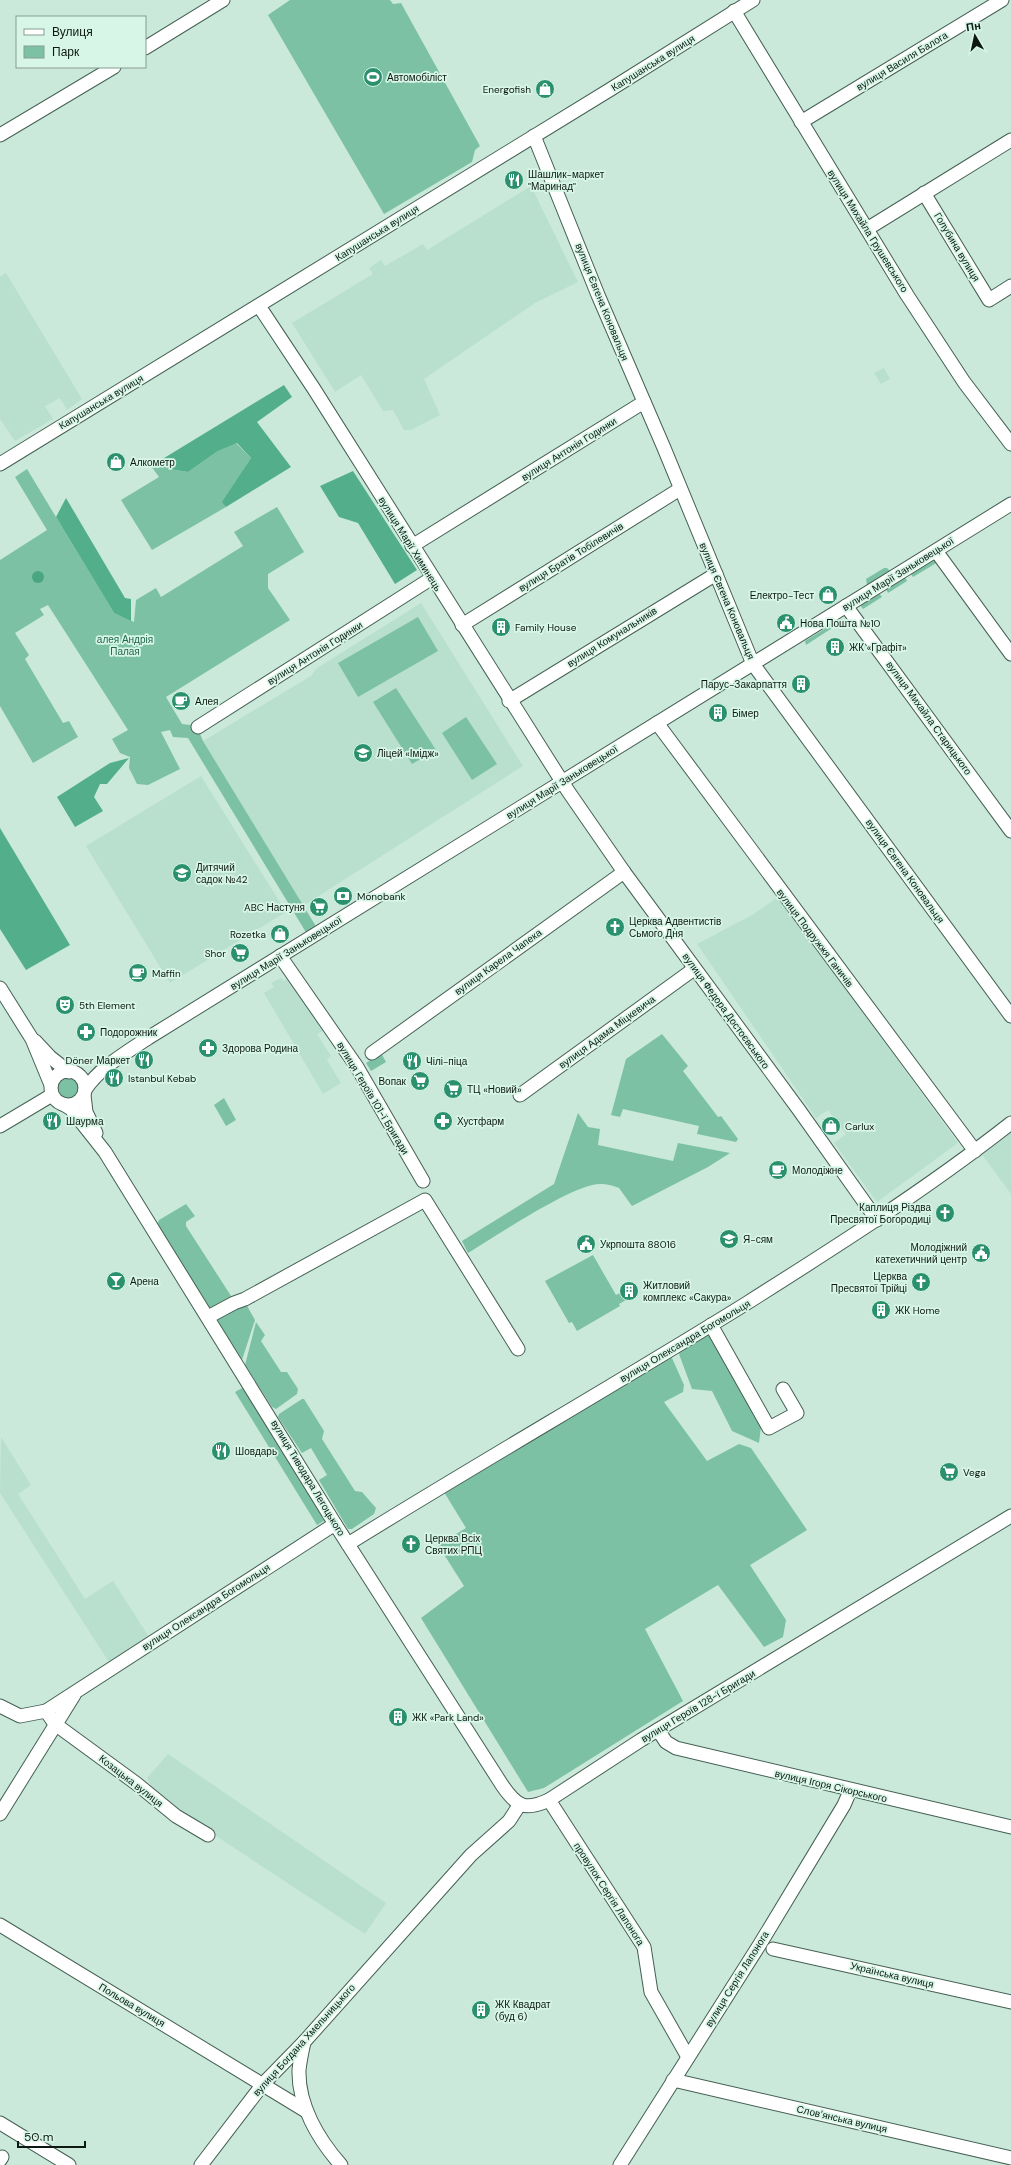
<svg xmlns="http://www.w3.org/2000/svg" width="1011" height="2165" font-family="'DM Sans',sans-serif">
<rect width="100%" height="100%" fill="#cae9da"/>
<!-- built -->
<g fill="#b9e0ce">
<path d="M531 186 578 282 535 303 424 379 440 415 411 430H404L393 410 383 411 361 375 335 392 292 323 373 274 369 268 381 260 385 266 423 244 427 250Z"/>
<path d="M6 273 82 399 67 410 60 398 45 406 53 419 15 441 0 419V277Z"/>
<path d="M884 368 890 379 881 384 874 373Z"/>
<path d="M421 603 523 766 303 906 203 741 311 676 317 668Z"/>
<path d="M201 776 286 912 170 983 86 846Z"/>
<path d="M778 897 958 1143 877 1202 834 1143 846 1134 828 1110 816 1118 697 944 752 915Z"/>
<path d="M281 978 284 981 288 978 325 1030 317 1034 331 1056 327 1060 341 1083 323 1094 264 993 274 987 271 983Z"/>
<path d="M1011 1131V1194L981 1153Z"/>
<path d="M1 1437 31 1485 18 1494 85 1599 113 1581 149 1637 109 1662 0 1493Z"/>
<path d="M168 1754 386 1903 365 1934 157 1797 147 1778Z"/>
</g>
<!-- green -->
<g fill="#7dc1a4">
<path d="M290 0H390L393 4 401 3 480 146 475 150 472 162 384 214 268 15Z"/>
<path d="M236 443 251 458 223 502 226 507 152 550 121 500 159 477 151 466 188 472 218 451Z"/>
<path d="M27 469 114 613 134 622 136 600 156 588 161 597 243 546 234 532 277 507 304 552 268 574V588L290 620 166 697 182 724 190 725 195 722 203 741 317 928 307 934 188 738 173 737 170 730 161 732 180 769 148 785 137 784 129 768 130 757 120 753 112 739 128 730 48 605 40 609 44 615 15 633 29 655 25 659 63 723 69 721 78 737 33 763 0 706V560L47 530 15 477Z"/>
<path d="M935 558 938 562 913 577 910 573Z"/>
<path d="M884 568H887L890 571 867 585 866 579Z"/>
<path d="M905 577 907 581 888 593 886 589Z"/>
<path d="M879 593 882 597 863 609 860 605Z"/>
<path d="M418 617 438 651 358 697 338 663Z"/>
<path d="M841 619 843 621 806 645 805 641Z"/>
<path d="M396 688 436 750 412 764 373 702Z"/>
<path d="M466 717 497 764 472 780 442 733Z"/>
<path d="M662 1034 688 1066 683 1071 718 1117 721 1116 738 1139 736 1142 697 1134 699 1126 623 1109 620 1117 611 1115 626 1059Z"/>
<path d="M381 1053 386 1062 371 1071 366 1063Z"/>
<circle cx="68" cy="1088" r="12"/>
<path d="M224 1098 236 1120 226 1126 214 1105Z"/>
<path d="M578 1113 588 1127 600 1129 598 1145 673 1161 678 1143 730 1153 708 1167 632 1206 619 1188C614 1186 607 1184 601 1184 574 1183 495 1237 468 1253L462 1241 554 1184Z"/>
<path d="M186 1204 195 1216 186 1222V1226L233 1299 214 1308 208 1307 157 1225 159 1220Z"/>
<path d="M593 1255 616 1295 620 1293 626 1300 619 1304 620 1306 577 1331 572 1322 569 1323 545 1281Z"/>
<path d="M246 1304 255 1320 242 1360 216 1319Z"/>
<path d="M256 1322 265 1335 261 1341 281 1372H287L298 1389 297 1394 276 1409 272 1407 245 1365Z"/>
<path d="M710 1331 761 1427 759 1443 732 1431 712 1391 692 1389 679 1354 681 1349Z"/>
<path d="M668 1356 672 1358 684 1385 683 1392 664 1402 707 1461 739 1444 751 1448 807 1530 750 1565 786 1620 783 1637 764 1647 718 1585 645 1629 683 1701 544 1788 528 1792 421 1618 464 1586 438 1545 466 1528 444 1492Z"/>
<path d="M244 1387 327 1519 317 1525 235 1392Z"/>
<path d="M302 1399H304L324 1431 322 1439 355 1491 362 1492 376 1508 374 1514 352 1529H348L319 1480 327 1475 311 1448 302 1453 278 1417 279 1414Z"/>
</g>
<!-- forest -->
<g fill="#53af8b">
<path d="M284 385 292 397 257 422 291 467 226 507 222 502 251 458 237 443 218 451 188 472 151 466Z"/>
<path d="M353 471 417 570 395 584 358 523 339 517 320 486Z"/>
<path d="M66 498 125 598 131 599V621L114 613 56 517Z"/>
<path d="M129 758 107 784H100L94 797 103 811 75 827 57 797 110 763Z"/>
<path d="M0 828 70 945 26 970 0 929Z"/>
</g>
<!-- water -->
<circle fill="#49a582" cx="38" cy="577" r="6"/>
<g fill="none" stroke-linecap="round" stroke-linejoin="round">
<!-- minor casing -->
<g stroke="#456054" stroke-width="15">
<g id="minor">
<path d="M734 11 907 295 964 382 1011 444"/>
<path d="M145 48 223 0"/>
<path d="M801 122 1002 0"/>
<path d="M0 135 114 67"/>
<path d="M534 136 598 295 664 448 753 664 1011 1016"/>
<path d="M924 193 989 300 1011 286"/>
<path d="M867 229 1011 140"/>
<path d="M259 306 314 389 568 791 624 872 799 1110 877 1220"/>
<path d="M0 464 611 89 753 0"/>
<path d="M412 546 644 402"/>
<path d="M936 551 1011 654"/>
<path d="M846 606 1011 831"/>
<path d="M462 625 680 489"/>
<path d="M509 701 716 574"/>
<path d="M657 723 975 1151"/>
<path d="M198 727 432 578"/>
<path d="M280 956 357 1067 423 1181"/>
<path d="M0 988 32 1039 51 1085"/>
<path d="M35 1041 50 1057 69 1072"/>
<path d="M372 1053 624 872"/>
<circle cx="68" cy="1088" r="17"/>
<path d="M85 1090C99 1068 127 1052 148 1038L1011 504"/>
<path d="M84 1095 86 1112 96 1133"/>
<path d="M520 1095 694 969"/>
<path d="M63 1104 71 1109 105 1152 335 1524 502 1785C517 1807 525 1811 549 1800L641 1740 1011 1516"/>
<path d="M0 1126 52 1095"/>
<path d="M208 1317 234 1303 245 1299 425 1200 518 1349"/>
<path d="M711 1325 769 1428 797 1413 783 1389"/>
<path d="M348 1544C480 1462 615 1385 747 1303 837 1246 927 1189 1011 1123"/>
<path d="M0 1706 20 1716 46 1711 335 1524"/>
<path d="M46 1711 55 1724 137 1784 176 1816 208 1835"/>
<path d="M658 1730 666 1742 676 1748 1011 1827"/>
<path d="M549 1800 644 1947 651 1992 688 2057"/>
<path d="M0 1814 74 1695"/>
<path d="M0 1925 306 2111"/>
<path d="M773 1949 1011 2002"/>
<path d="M304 2042C302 2051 300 2061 299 2070 298 2105 318 2139 341 2165"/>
<path d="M673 2080 1011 2158"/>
<path d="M0 2123 69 2165"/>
<path d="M0 2160 2 2157"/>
<path d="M201 2165 263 2084 304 2042 471 1855 509 1821 520 1804"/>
<path d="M620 2165 760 1944 844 1805 850 1791"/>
</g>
</g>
<!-- minor -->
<use href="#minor" stroke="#fff" stroke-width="13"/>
</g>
<!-- icons -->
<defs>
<g id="stadium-disc" transform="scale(1)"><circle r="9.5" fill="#2a906d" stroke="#d7f6e7"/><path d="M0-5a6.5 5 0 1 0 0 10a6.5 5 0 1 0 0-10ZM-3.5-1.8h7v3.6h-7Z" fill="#fff"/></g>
<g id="shop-disc" transform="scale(1)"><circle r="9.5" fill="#2a906d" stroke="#d7f6e7"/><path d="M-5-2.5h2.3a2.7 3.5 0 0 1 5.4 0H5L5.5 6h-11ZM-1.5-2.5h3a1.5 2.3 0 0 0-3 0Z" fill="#fff"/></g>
<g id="restaurant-disc" transform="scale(1)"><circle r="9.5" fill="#2a906d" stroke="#d7f6e7"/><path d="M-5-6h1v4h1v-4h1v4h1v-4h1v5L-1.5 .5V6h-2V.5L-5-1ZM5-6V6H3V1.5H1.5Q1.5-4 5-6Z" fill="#fff"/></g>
<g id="civic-disc" transform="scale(1)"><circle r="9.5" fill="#2a906d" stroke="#d7f6e7"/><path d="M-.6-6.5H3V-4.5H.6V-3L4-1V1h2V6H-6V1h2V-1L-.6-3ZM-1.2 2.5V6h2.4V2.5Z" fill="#fff"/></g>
<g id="building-disc" transform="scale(1)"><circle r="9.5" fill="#2a906d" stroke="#d7f6e7"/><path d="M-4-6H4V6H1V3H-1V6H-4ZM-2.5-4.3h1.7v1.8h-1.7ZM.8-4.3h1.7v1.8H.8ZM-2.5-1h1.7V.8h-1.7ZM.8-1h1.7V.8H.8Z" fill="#fff"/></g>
<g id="cafe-disc" transform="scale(1)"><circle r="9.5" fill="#2a906d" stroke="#d7f6e7"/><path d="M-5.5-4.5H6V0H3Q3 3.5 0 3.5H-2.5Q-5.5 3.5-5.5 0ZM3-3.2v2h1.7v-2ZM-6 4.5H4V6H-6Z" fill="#fff"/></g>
<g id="school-disc" transform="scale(1)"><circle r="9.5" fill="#2a906d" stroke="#d7f6e7"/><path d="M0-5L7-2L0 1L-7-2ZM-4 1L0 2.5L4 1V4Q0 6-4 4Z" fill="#fff"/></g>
<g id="bank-disc" transform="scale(1)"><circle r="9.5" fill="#2a906d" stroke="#d7f6e7"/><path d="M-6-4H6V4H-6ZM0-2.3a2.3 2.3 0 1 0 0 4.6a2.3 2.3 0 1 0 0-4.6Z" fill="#fff"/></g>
<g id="supermarket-disc" transform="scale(1)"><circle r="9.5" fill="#2a906d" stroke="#d7f6e7"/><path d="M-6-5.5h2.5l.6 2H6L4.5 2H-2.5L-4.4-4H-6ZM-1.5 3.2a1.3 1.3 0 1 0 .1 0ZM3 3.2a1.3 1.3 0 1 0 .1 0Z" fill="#fff"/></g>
<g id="church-disc" transform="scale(1)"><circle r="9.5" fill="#2a906d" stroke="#d7f6e7"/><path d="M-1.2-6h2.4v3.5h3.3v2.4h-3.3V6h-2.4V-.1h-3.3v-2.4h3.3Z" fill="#fff"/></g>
<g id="theatre-disc" transform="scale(1)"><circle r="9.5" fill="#2a906d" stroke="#d7f6e7"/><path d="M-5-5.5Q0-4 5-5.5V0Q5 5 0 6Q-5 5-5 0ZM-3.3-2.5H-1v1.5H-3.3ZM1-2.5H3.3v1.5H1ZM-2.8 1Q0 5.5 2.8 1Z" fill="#fff"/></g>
<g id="pharmacy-disc" transform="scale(1)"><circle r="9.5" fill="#2a906d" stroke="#d7f6e7"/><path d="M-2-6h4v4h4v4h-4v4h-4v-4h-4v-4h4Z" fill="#fff"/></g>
<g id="bar-disc" transform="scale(1)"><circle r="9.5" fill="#2a906d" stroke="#d7f6e7"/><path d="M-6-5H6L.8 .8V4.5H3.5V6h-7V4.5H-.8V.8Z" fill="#fff"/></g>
</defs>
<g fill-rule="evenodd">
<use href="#stadium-disc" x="373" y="77"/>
<use href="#shop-disc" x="545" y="89"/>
<use href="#restaurant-disc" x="514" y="180"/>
<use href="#shop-disc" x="116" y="462"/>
<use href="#shop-disc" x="828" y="595"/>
<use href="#civic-disc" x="786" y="623"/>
<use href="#building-disc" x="501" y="627"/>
<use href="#building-disc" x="835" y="647"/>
<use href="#building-disc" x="801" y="684"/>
<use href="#cafe-disc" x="181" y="701"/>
<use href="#building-disc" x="718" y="713"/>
<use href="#school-disc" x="363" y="753"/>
<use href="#school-disc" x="182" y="873"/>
<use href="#bank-disc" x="343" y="896"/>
<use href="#supermarket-disc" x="319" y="907"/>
<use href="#church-disc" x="615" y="927"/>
<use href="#shop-disc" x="280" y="934"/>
<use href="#supermarket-disc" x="240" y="953"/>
<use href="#cafe-disc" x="138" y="973"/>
<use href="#theatre-disc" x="65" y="1005"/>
<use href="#pharmacy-disc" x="86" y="1032"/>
<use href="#pharmacy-disc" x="208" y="1048"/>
<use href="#restaurant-disc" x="144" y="1060"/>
<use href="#restaurant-disc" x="412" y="1061"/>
<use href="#restaurant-disc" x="114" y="1078"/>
<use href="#supermarket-disc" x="420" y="1081"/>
<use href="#supermarket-disc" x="453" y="1089"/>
<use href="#restaurant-disc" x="52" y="1121"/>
<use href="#pharmacy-disc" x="443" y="1121"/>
<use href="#shop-disc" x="831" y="1126"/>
<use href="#cafe-disc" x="778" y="1170"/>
<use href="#church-disc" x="945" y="1213"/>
<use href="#school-disc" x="729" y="1239"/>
<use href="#civic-disc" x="586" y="1244"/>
<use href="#civic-disc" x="981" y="1253"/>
<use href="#bar-disc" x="116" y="1281"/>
<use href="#church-disc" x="921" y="1282"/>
<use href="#building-disc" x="629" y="1291"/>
<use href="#building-disc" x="881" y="1310"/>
<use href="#restaurant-disc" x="221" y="1451"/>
<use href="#supermarket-disc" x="949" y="1472"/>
<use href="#church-disc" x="411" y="1544"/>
<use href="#building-disc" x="398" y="1717"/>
<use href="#building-disc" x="481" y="2010"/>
</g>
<g text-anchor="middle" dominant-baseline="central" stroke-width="3.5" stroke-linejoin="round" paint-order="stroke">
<!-- street labels -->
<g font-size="10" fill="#0d1813" stroke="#d7f6e7">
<text transform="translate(902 61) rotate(-31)">вулиця Василя Балога</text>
<text transform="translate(653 63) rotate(-32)">Капушанська вулиця</text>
<text transform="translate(868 231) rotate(58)">вулиця Михайла Грушевського</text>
<text transform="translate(377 233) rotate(-32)">Капушанська вулиця</text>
<text transform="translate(957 247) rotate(59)">Голубина вулиця</text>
<text transform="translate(602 302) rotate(68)">вулиця Євгена Коновальця</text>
<text transform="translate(101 402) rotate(-31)">Капушанська вулиця</text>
<text transform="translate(569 449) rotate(-32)">вулиця Антонія Годинки</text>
<text transform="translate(410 544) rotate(58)">вулиця Марії Химинець</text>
<text transform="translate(571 557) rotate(-32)">вулиця Братів Тобілевичів</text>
<text transform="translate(898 574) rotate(-32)">вулиця Марії Заньковецької</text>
<text transform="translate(727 601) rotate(67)">вулиця Євгена Коновальця</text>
<text transform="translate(612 637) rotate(-32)">вулиця Комунальників</text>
<text transform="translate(315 653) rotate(-32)">вулиця Антонія Годинки</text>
<text transform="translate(929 718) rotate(54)">вулиця Михайла Старицького</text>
<text transform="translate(562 782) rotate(-32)">вулиця Марії Заньковецької</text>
<text transform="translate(905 871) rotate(54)">вулиця Євгена Коновальця</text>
<text transform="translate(815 938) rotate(53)">вулиця Подружжя Ганичів</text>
<text transform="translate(286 953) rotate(-32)">вулиця Марії Заньковецької</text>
<text transform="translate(498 962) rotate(-36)">вулиця Карела Чапека</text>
<text transform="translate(726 1011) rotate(54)">вулиця Федора Достоєвського</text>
<text transform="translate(607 1032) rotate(-36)">вулиця Адама Міцкевича</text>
<text transform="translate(373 1098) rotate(59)">вулиця Героїв 101-ї Бригади</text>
<text transform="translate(685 1341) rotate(-31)">вулиця Олександра Богомольця</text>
<text transform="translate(308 1478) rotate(59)">вулиця Тиводара Легоцького</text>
<text transform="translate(206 1607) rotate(-33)">вулиця Олександра Богомольця</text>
<text transform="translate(698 1706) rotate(-31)">вулиця Героїв 128-ї Бригади</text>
<text transform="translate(131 1781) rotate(38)">Козацька вулиця</text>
<text transform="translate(831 1786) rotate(13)">вулиця Ігоря Сікорського</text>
<text transform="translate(609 1894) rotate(57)">провулок Сергія Лапонога</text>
<text transform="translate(892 1975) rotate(13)">Українська вулиця</text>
<text transform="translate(737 1979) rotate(-58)">вулиця Сергія Лапонога</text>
<text transform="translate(132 2005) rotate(31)">Польова вулиця</text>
<text transform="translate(304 2040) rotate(-48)">вулиця Богдана Хмельницького</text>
<text transform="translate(842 2119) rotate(13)">Словʼянська вулиця</text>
</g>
<!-- poi labels -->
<g font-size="10" fill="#0d1813" stroke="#d7f6e7" text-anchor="start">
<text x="387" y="77">Автомобіліст</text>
<text x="531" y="89" text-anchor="end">Energofish</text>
<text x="528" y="174">Шашлик-маркет<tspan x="528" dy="12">"Маринад"</tspan></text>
<text x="130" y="462">Алкометр</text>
<text x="814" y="595" text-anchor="end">Електро-Тест</text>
<text x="800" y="623">Нова Пошта №10</text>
<text x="515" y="627">Family House</text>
<text x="849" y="647">ЖК «Графіт»</text>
<text x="787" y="684" text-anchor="end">Парус-Закарпаття</text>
<text x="195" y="701">Алея</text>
<text x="732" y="713">Бімер</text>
<text x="377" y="753">Ліцей «Імідж»</text>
<text x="196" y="867">Дитячий<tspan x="196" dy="12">садок №42</tspan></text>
<text x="357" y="896">Monobank</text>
<text x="305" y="907" text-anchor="end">ABC Настуня</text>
<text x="629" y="921">Церква Адвентистів<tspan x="629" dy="12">Сьмого Дня</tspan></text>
<text x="266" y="934" text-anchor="end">Rozetka</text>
<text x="226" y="953" text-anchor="end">Shor</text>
<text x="152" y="973">Maffin</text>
<text x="79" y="1005">5th Element</text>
<text x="100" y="1032">Подорожник</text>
<text x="222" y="1048">Здорова Родина</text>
<text x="130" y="1060" text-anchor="end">Döner Маркет</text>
<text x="426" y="1061">Чілі-піца</text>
<text x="128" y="1078">Istanbul Kebab</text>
<text x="406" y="1081" text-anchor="end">Вопак</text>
<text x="467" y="1089">ТЦ «Новий»</text>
<text x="66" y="1121">Шаурма</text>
<text x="457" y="1121">Хустфарм</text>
<text x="845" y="1126">Carlux</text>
<text x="792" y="1170">Молодіжне</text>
<text x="931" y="1207" text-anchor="end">Каплиця Різдва<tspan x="931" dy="12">Пресвятої Богородиці</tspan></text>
<text x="743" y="1239">Я-сям</text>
<text x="600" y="1244">Укрпошта 88016</text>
<text x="967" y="1247" text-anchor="end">Молодіжний<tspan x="967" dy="12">катехетичний центр</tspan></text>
<text x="907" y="1276" text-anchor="end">Церква<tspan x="907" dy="12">Пресвятої Трійці</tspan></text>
<text x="130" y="1281">Арена</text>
<text x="643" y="1285">Житловий<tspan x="643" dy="12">комплекс «Сакура»</tspan></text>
<text x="895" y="1310">ЖК Home</text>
<text x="235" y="1451">Шовдарь</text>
<text x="963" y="1472">Vega</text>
<text x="425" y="1538">Церква Всіх<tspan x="425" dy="12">Святих РПЦ</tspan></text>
<text x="412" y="1717">ЖК «Park Land»</text>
<text x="495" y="2004">ЖК Квадрат<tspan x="495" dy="12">(буд 6)</tspan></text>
</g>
<!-- park labels -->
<g font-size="10" fill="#20654c" stroke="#d7f6e7">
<text x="125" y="639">алея Андрія<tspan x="125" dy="12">Палая</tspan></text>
</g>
</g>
<!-- legend -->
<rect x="16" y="16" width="130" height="52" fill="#d7f6e7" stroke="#869d92"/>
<rect x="24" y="29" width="20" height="6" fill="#ffffff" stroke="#869d92"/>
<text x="52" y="36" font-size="12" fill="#0d1813">Вулиця</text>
<rect x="24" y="46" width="20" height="12" fill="#7dc1a4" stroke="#869d92"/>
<text x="52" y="56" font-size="12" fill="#0d1813">Парк</text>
<!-- north arrow -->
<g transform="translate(975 36) rotate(351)" stroke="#d7f6e7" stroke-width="3" paint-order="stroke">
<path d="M0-3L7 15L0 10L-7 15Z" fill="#0d1813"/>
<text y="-6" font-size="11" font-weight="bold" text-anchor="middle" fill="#0d1813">Пн</text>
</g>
<!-- scale -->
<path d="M18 2141v6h67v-6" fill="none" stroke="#0d1813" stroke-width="2"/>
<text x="24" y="2141" font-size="12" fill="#0d1813" stroke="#d7f6e7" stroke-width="3" paint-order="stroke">50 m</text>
</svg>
